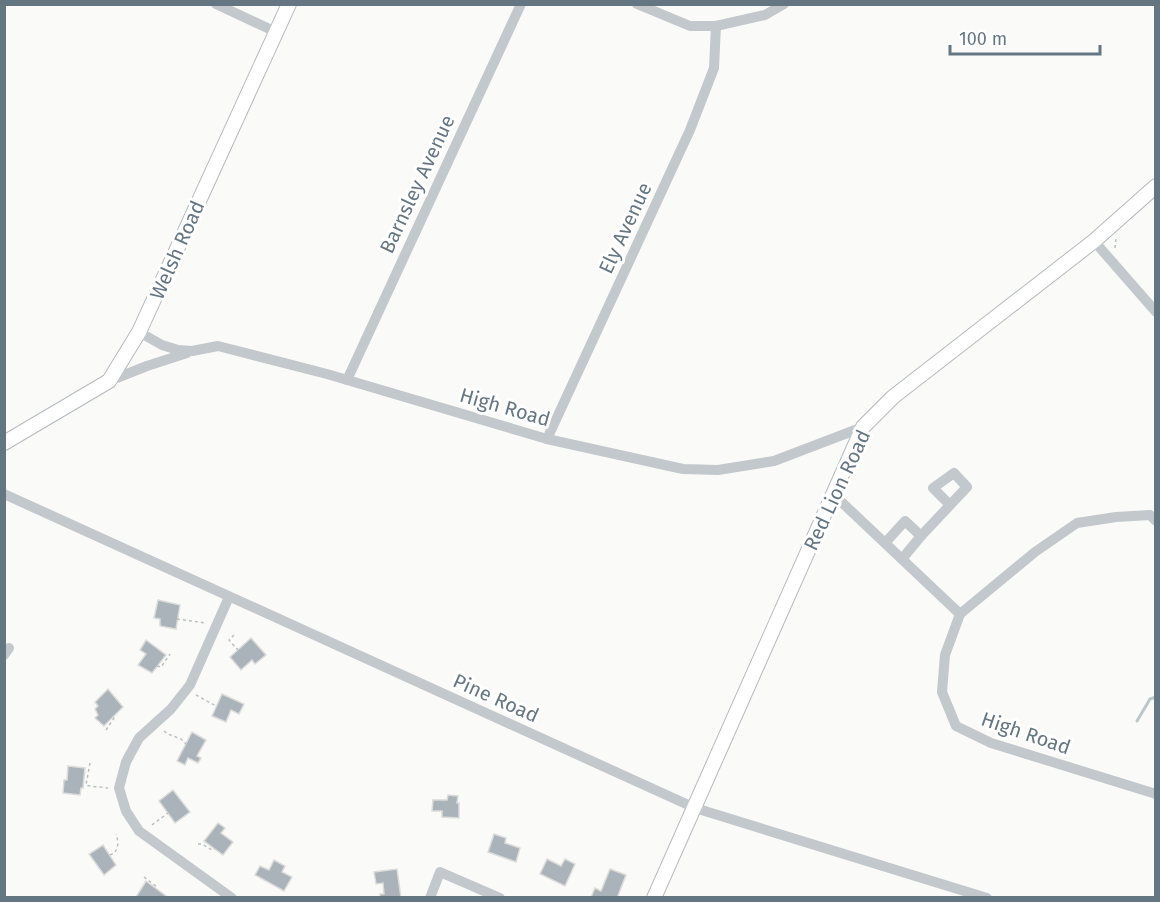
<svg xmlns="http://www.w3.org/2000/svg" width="1160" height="902" font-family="'Fira Sans',sans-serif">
<rect width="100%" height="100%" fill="#fafaf8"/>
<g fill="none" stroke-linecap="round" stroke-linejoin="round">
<!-- stream -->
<path stroke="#bbc7cb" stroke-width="3" d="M1137 721 1150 699 1156 697"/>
</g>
<!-- building -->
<g fill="#aab3b9" stroke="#dcdcda" stroke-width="1.5">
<path d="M158 600 180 605 176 629 160 626V619L154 618Z"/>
<path d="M251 638 266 655 255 664 252 660 241 670 230 657Z"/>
<path d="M146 640 166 655 152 673 138 665 146 654 140 650Z"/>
<path d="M108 689 123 707 104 726 95 718 98 715 95 709 98 706 95 702Z"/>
<path d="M222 694 244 704 239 714 231 710 226 722 212 716Z"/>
<path d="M192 732 206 740 197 756 201 758 198 763 188 758 185 765 177 761Z"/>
<path d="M68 766 85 768 83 788H81L80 795 63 793 64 780H67Z"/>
<path d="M173 790 190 812 175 823 159 801Z"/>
<path d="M448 795 458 796 457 803H459V818L442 817V811H432L433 800H447Z"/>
<path d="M218 823 225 828 221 833 233 842 223 855 204 841Z"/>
<path d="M494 834 506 838 505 843 520 848 516 862 488 852Z"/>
<path d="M103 845 116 865 104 875 89 854Z"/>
<path d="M547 859 561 866 565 859 575 864 565 886 540 874Z"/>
<path d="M274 860 285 866 282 872 292 877 284 891 255 875 260 866 269 870Z"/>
<path d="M397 869 401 898H380V894H384L383 883 376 884 374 872Z"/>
<path d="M610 869 626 875 617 898 591 897 595 888 601 891Z"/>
<path d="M146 881 166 896 165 898 136 897Z"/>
</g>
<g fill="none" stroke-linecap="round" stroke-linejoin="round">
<!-- major casing -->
<g stroke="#b5babe" stroke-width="16">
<g id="major">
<path d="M4 443 109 381 139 332 289 4"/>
<path d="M654 898 863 427 893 397 1094 241 1156 186"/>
</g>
</g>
<!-- path -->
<g stroke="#bbbfc2" stroke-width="1.5" stroke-dasharray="3 3" stroke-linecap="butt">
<path d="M1115 248 1116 238"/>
<path d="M177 619 206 623"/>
<path d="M234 635 229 640 238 650"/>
<path d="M157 666 161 667 170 654"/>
<path d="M196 695 216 706"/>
<path d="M106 730 114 718 115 715"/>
<path d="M164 731 168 734 181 739 186 744"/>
<path d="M90 763 86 785C91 787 102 787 108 788"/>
<path d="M152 825 168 813"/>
<path d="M198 844H202L212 850 215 849"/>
<path d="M110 855C119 852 119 842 116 834"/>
<path d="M144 877 157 887 156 888"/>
</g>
<!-- minor -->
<g stroke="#c3c8cc" stroke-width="10">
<path d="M216 4 276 32"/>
<path d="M637 4 690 26H716L765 15 784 4"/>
<path d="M1094 241 1156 312"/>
<path d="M139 332 162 345 178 350 192 351 218 346 327 374 547 439 683 469 718 470 774 461 863 427"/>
<path d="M347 380 521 4"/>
<path d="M109 381 147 366 187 353"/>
<path d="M547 439 690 130 714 68 716 26"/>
<path d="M4 494 695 808 987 898"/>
<path d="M834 495 960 614 945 655 942 692 956 726 991 743 1156 794"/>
<path d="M921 536 967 487 954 473 933 488 950 505"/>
<path d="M885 543 905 521 921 536 902 559"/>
<path d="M229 597 190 685 171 709 139 738 126 762 119 788 126 811 139 831 232 898"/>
<path d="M960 614 1035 552 1077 523 1116 517 1150 515 1156 521"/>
<path d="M4 655 9 648"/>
<path d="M430 898 440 872 500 898"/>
</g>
<!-- major -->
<use href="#major" stroke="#fff" stroke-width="14"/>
</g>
<g text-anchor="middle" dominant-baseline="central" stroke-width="6" stroke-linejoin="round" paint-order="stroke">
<!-- street labels -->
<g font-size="20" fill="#657683" stroke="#fff">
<text transform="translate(417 184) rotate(-65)">Barnsley Avenue</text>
<text transform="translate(625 228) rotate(-65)">Ely Avenue</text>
<text transform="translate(177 250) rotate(-66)">Welsh Road</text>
<text transform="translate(505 407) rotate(16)">High Road</text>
<text transform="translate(837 490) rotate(-65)">Red Lion Road</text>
<text transform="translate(496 698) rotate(24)">Pine Road</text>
<text transform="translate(1026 733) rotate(19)">High Road</text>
</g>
</g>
<!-- border -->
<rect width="1160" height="902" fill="none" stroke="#657683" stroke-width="12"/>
<!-- scale -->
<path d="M950 45v9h150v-9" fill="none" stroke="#657683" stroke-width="3"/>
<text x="959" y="45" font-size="18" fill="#657683" stroke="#ffffff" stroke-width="4.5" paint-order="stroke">100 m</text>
</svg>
